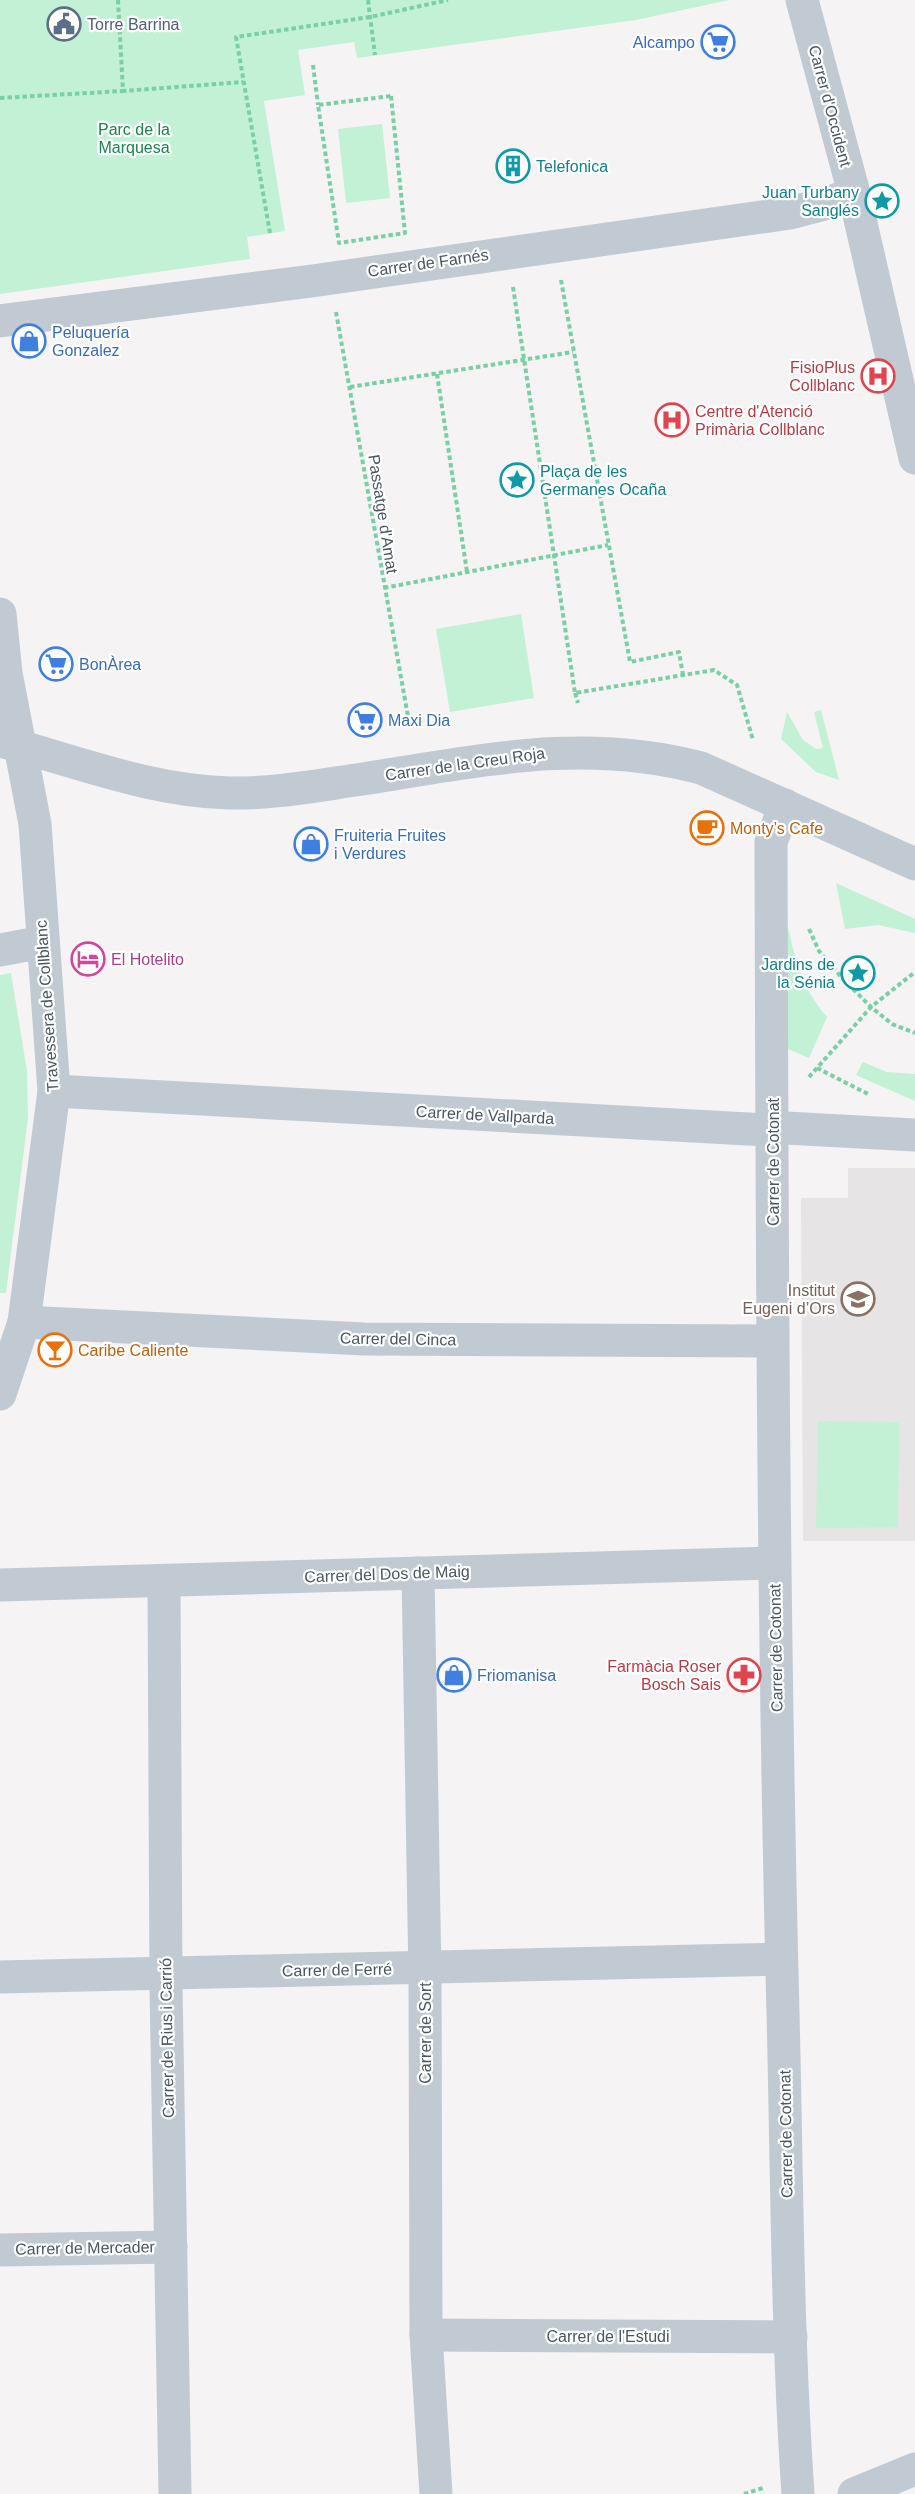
<svg xmlns="http://www.w3.org/2000/svg" width="915" height="2494" font-family="Helvetica,sans-serif">
<rect width="100%" height="100%" fill="#f5f3f3"/>
<!-- education -->
<path fill="#e6e4e5" d="M848 1168H915V1541H803L801 1198H848Z"/>
<!-- green -->
<g fill="#c3f1d5">
<path d="M0 0H729L636 20 357 58 354 42 298 50 305 95 264 101 285 231 247 237 250 259 0 294Z"/>
<path d="M382 124 390 198 346 203 338 129Z"/>
<path d="M521 614 534 698 450 712 436 629Z"/>
<path d="M821 710 839 780 816 772 781 739 787 712 803 740 816 749 823 748 814 712Z"/>
<path d="M836 883 915 919V933L878 925 845 929Z"/>
<path d="M788 928C796 962 804 991 827 1017L809 1058 779 1045 778 931Z"/>
<path d="M11 973 27 1071 28 1118 6 1293H0V975Z"/>
<path d="M863 1062 887 1072 915 1074V1101L856 1075Z"/>
<path d="M818 1421 899 1422 898 1527 816 1528Z"/>
</g>
<g fill="none" stroke-linecap="round" stroke-linejoin="round">
<!-- path -->
<g stroke="#7ad0a6" stroke-width="4" stroke-dasharray="4.5 3" stroke-linecap="butt">
<path d="M118 0 123 91 243 82"/>
<path d="M368 0 375 55"/>
<path d="M313 65 318 105"/>
<path d="M391 96 405 233 339 243 318 105Z"/>
<path d="M0 98 123 91"/>
<path d="M270 233 236 37 370 17 448 0"/>
<path d="M561 280 630 662 679 652 683 675"/>
<path d="M513 287 575 693 714 670 737 685 753 740"/>
<path d="M336 312 410 728"/>
<path d="M437 374 467 572"/>
<path d="M350 387 573 352"/>
<path d="M384 588 608 545"/>
<path d="M575 693 578 703"/>
<path d="M809 929 819 951 842 978 871 1007 892 1024 915 1033"/>
<path d="M817 1068 870 1095"/>
<path d="M809 1077 871 1007 915 972"/>
<path d="M744 2494 763 2488"/>
</g>
<!-- minor -->
<g stroke="#c1cad2" stroke-width="33">
<path d="M802 0 854 193 915 458"/>
<path d="M0 321 312 281 790 213 828 203 854 193"/>
<path d="M0 614 6 673 35 824 54 1091 24 1322 0 1394"/>
<path d="M0 741C76 761 150 791 229 793 272 794 314 786 356 780 476 762 581 736 701 768L915 864"/>
<path d="M785 805 771 842C772 1232 773 1622 783 2013 787 2173 787 2334 798 2494"/>
<path d="M0 950 43 942"/>
<path d="M54 1091 748 1129 773 1130 786 1128 915 1135"/>
<path d="M24 1322 364 1339 772 1341"/>
<path d="M418 1573 425 1979 426 2335 436 2494"/>
<path d="M164 1582 166 1987 175 2494"/>
<path d="M0 1585 774 1563"/>
<path d="M0 1977 781 1959"/>
<path d="M0 2250 171 2247"/>
<path d="M426 2335 791 2337"/>
<path d="M854 2494 915 2469"/>
</g>
</g>
<!-- icons -->
<defs>
<g id="civic-ring" transform="scale(1.725)"><circle r="9.5" fill="#fff" stroke="#5c6f8a" stroke-width="1.5"/><path d="M-.6-6.5H3V-4.5H.6V-3L4-1V1h2V6H-6V1h2V-1L-.6-3ZM-1.2 2.5V6h2.4V2.5Z" fill="#5c6f8a"/></g>
<g id="supermarket-ring" transform="scale(1.725)"><circle r="9.5" fill="#fff" stroke="#3f7fe0" stroke-width="1.5"/><path d="M-6-5.5h2.5l.6 2H6L4.5 2H-2.5L-4.4-4H-6ZM-1.5 3.2a1.3 1.3 0 1 0 .1 0ZM3 3.2a1.3 1.3 0 1 0 .1 0Z" fill="#3f7fe0"/></g>
<g id="building-ring" transform="scale(1.725)"><circle r="9.5" fill="#fff" stroke="#0f9aa8" stroke-width="1.5"/><path d="M-4-6H4V6H1V3H-1V6H-4ZM-2.5-4.3h1.7v1.8h-1.7ZM.8-4.3h1.7v1.8H.8ZM-2.5-1h1.7V.8h-1.7ZM.8-1h1.7V.8H.8Z" fill="#0f9aa8"/></g>
<g id="sight-ring" transform="scale(1.725)"><circle r="9.5" fill="#fff" stroke="#0f9aa8" stroke-width="1.5"/><path d="M0-6L1.8-2.2L6-1.7L2.9 1.2L3.7 5.4L0 3.3L-3.7 5.4L-2.9 1.2L-6-1.7L-1.8-2.2Z" fill="#0f9aa8"/></g>
<g id="shop-ring" transform="scale(1.725)"><circle r="9.5" fill="#fff" stroke="#3f7fe0" stroke-width="1.5"/><path d="M-5-2.5h2.3a2.7 3.5 0 0 1 5.4 0H5L5.5 6h-11ZM-1.5-2.5h3a1.5 2.3 0 0 0-3 0Z" fill="#3f7fe0"/></g>
<g id="hospital-ring" transform="scale(1.725)"><circle r="9.5" fill="#fff" stroke="#e0444e" stroke-width="1.5"/><path d="M-5-5h3v3.5h4V-5h3V5h-3V1.5h-4V5h-3Z" fill="#e0444e"/></g>
<g id="cafe-ring" transform="scale(1.725)"><circle r="9.5" fill="#fff" stroke="#e8710a" stroke-width="1.5"/><path d="M-5.5-4.5H6V0H3Q3 3.5 0 3.5H-2.5Q-5.5 3.5-5.5 0ZM3-3.2v2h1.7v-2ZM-6 4.5H4V6H-6Z" fill="#e8710a"/></g>
<g id="hotel-ring" transform="scale(1.725)"><circle r="9.5" fill="#fff" stroke="#d1479c" stroke-width="1.5"/><path d="M-6-4.5h1.5V1H6V5H4.5V3h-9V5H-6ZM-4 0a1.8 1.8 0 1 1 3.6 0ZM.5 0V-2.5h3Q6-2.5 6 0Z" fill="#d1479c"/></g>
<g id="school-ring" transform="scale(1.725)"><circle r="9.5" fill="#fff" stroke="#8d6e63" stroke-width="1.5"/><path d="M0-5L7-2L0 1L-7-2ZM-4 1L0 2.5L4 1V4Q0 6-4 4Z" fill="#8d6e63"/></g>
<g id="bar-ring" transform="scale(1.725)"><circle r="9.5" fill="#fff" stroke="#e8710a" stroke-width="1.5"/><path d="M-6-5H6L.8 .8V4.5H3.5V6h-7V4.5H-.8V.8Z" fill="#e8710a"/></g>
<g id="pharmacy-ring" transform="scale(1.725)"><circle r="9.5" fill="#fff" stroke="#e0444e" stroke-width="1.5"/><path d="M-2-6h4v4h4v4h-4v4h-4v-4h-4v-4h4Z" fill="#e0444e"/></g>
</defs>
<g fill-rule="evenodd">
<use href="#civic-ring" x="64" y="24"/>
<use href="#supermarket-ring" x="718" y="42"/>
<use href="#building-ring" x="513" y="166"/>
<use href="#sight-ring" x="882" y="201"/>
<use href="#shop-ring" x="29" y="341"/>
<use href="#hospital-ring" x="878" y="376"/>
<use href="#hospital-ring" x="672" y="420"/>
<use href="#sight-ring" x="517" y="480"/>
<use href="#supermarket-ring" x="56" y="664"/>
<use href="#supermarket-ring" x="365" y="720"/>
<use href="#cafe-ring" x="707" y="828"/>
<use href="#shop-ring" x="311" y="844"/>
<use href="#hotel-ring" x="88" y="959"/>
<use href="#sight-ring" x="858" y="973"/>
<use href="#school-ring" x="858" y="1299"/>
<use href="#bar-ring" x="55" y="1350"/>
<use href="#shop-ring" x="454" y="1675"/>
<use href="#pharmacy-ring" x="744" y="1675"/>
</g>
<g text-anchor="middle" dominant-baseline="central" stroke-width="4.5" stroke-linejoin="round" paint-order="stroke">
<!-- service labels -->
<g font-size="16" fill="#4e5e75" stroke="#fff" text-anchor="start">
<text x="87" y="24">Torre Barrina</text>
</g>
<!-- shop labels -->
<g font-size="16" fill="#366cbe" stroke="#fff" text-anchor="start">
<text x="695" y="42" text-anchor="end">Alcampo</text>
<text x="52" y="332">Peluquería<tspan x="52" dy="18">Gonzalez</tspan></text>
<text x="79" y="664">BonÀrea</text>
<text x="388" y="720">Maxi Dia</text>
<text x="334" y="835">Fruiteria Fruites<tspan x="334" dy="18">i Verdures</tspan></text>
<text x="477" y="1675">Friomanisa</text>
</g>
<!-- street labels -->
<g font-size="16" fill="#4a5661" stroke="#fff">
<text transform="translate(830 106) rotate(75)">Carrer d'Occident</text>
<text transform="translate(428 263) rotate(-8)">Carrer de Farnés</text>
<text transform="translate(383 514) rotate(81)">Passatge d'Amat</text>
<text transform="translate(465 764) rotate(-8)">Carrer de la Creu Roja</text>
<text transform="translate(47 1006) rotate(-94)">Travessera de Collblanc</text>
<text transform="translate(485 1115) rotate(3)">Carrer de Vallparda</text>
<text transform="translate(773 1162) rotate(-90)">Carrer de Cotonat</text>
<text transform="translate(398 1339) rotate(1)">Carrer del Cinca</text>
<text transform="translate(387 1574) rotate(-2)">Carrer del Dos de Maig</text>
<text transform="translate(776 1648) rotate(-91)">Carrer de Cotonat</text>
<text transform="translate(337 1970) rotate(-1)">Carrer de Ferré</text>
<text transform="translate(425 2033) rotate(-90)">Carrer de Sort</text>
<text transform="translate(167 2038) rotate(-91)">Carrer de Rius i Carrió</text>
<text transform="translate(786 2134) rotate(-91)">Carrer de Cotonat</text>
<text transform="translate(85 2248) rotate(-1)">Carrer de Mercader</text>
<text x="608" y="2336">Carrer de l'Estudi</text>
</g>
<!-- park labels -->
<g font-size="16" fill="#17864f" stroke="#fff">
<text x="134" y="129">Parc de la<tspan x="134" dy="18">Marquesa</tspan></text>
</g>
<!-- culture labels -->
<g font-size="16" fill="#0d838f" stroke="#fff" text-anchor="start">
<text x="536" y="166">Telefonica</text>
<text x="859" y="192" text-anchor="end">Juan Turbany<tspan x="859" dy="18">Sanglés</tspan></text>
<text x="540" y="471">Plaça de les<tspan x="540" dy="18">Germanes Ocaña</tspan></text>
<text x="835" y="964" text-anchor="end">Jardins de<tspan x="835" dy="18">la Sénia</tspan></text>
</g>
<!-- health labels -->
<g font-size="16" fill="#be3a42" stroke="#fff" text-anchor="end">
<text x="855" y="367">FisioPlus<tspan x="855" dy="18">Collblanc</tspan></text>
<text x="695" y="411" text-anchor="start">Centre d'Atenció<tspan x="695" dy="18">Primària Collblanc</tspan></text>
<text x="721" y="1666">Farmàcia Roser<tspan x="721" dy="18">Bosch Sais</tspan></text>
</g>
<!-- food labels -->
<g font-size="16" fill="#c56008" stroke="#fff" text-anchor="start">
<text x="730" y="828">Monty’s Cafe</text>
<text x="78" y="1350">Caribe Caliente</text>
</g>
<!-- hotel labels -->
<g font-size="16" fill="#b23c85" stroke="#fff" text-anchor="start">
<text x="111" y="959">El Hotelito</text>
</g>
<!-- education labels -->
<g font-size="16" fill="#785e54" stroke="#fff" text-anchor="end">
<text x="835" y="1290">Institut<tspan x="835" dy="18">Eugeni d’Ors</tspan></text>
</g>
</g>
</svg>
